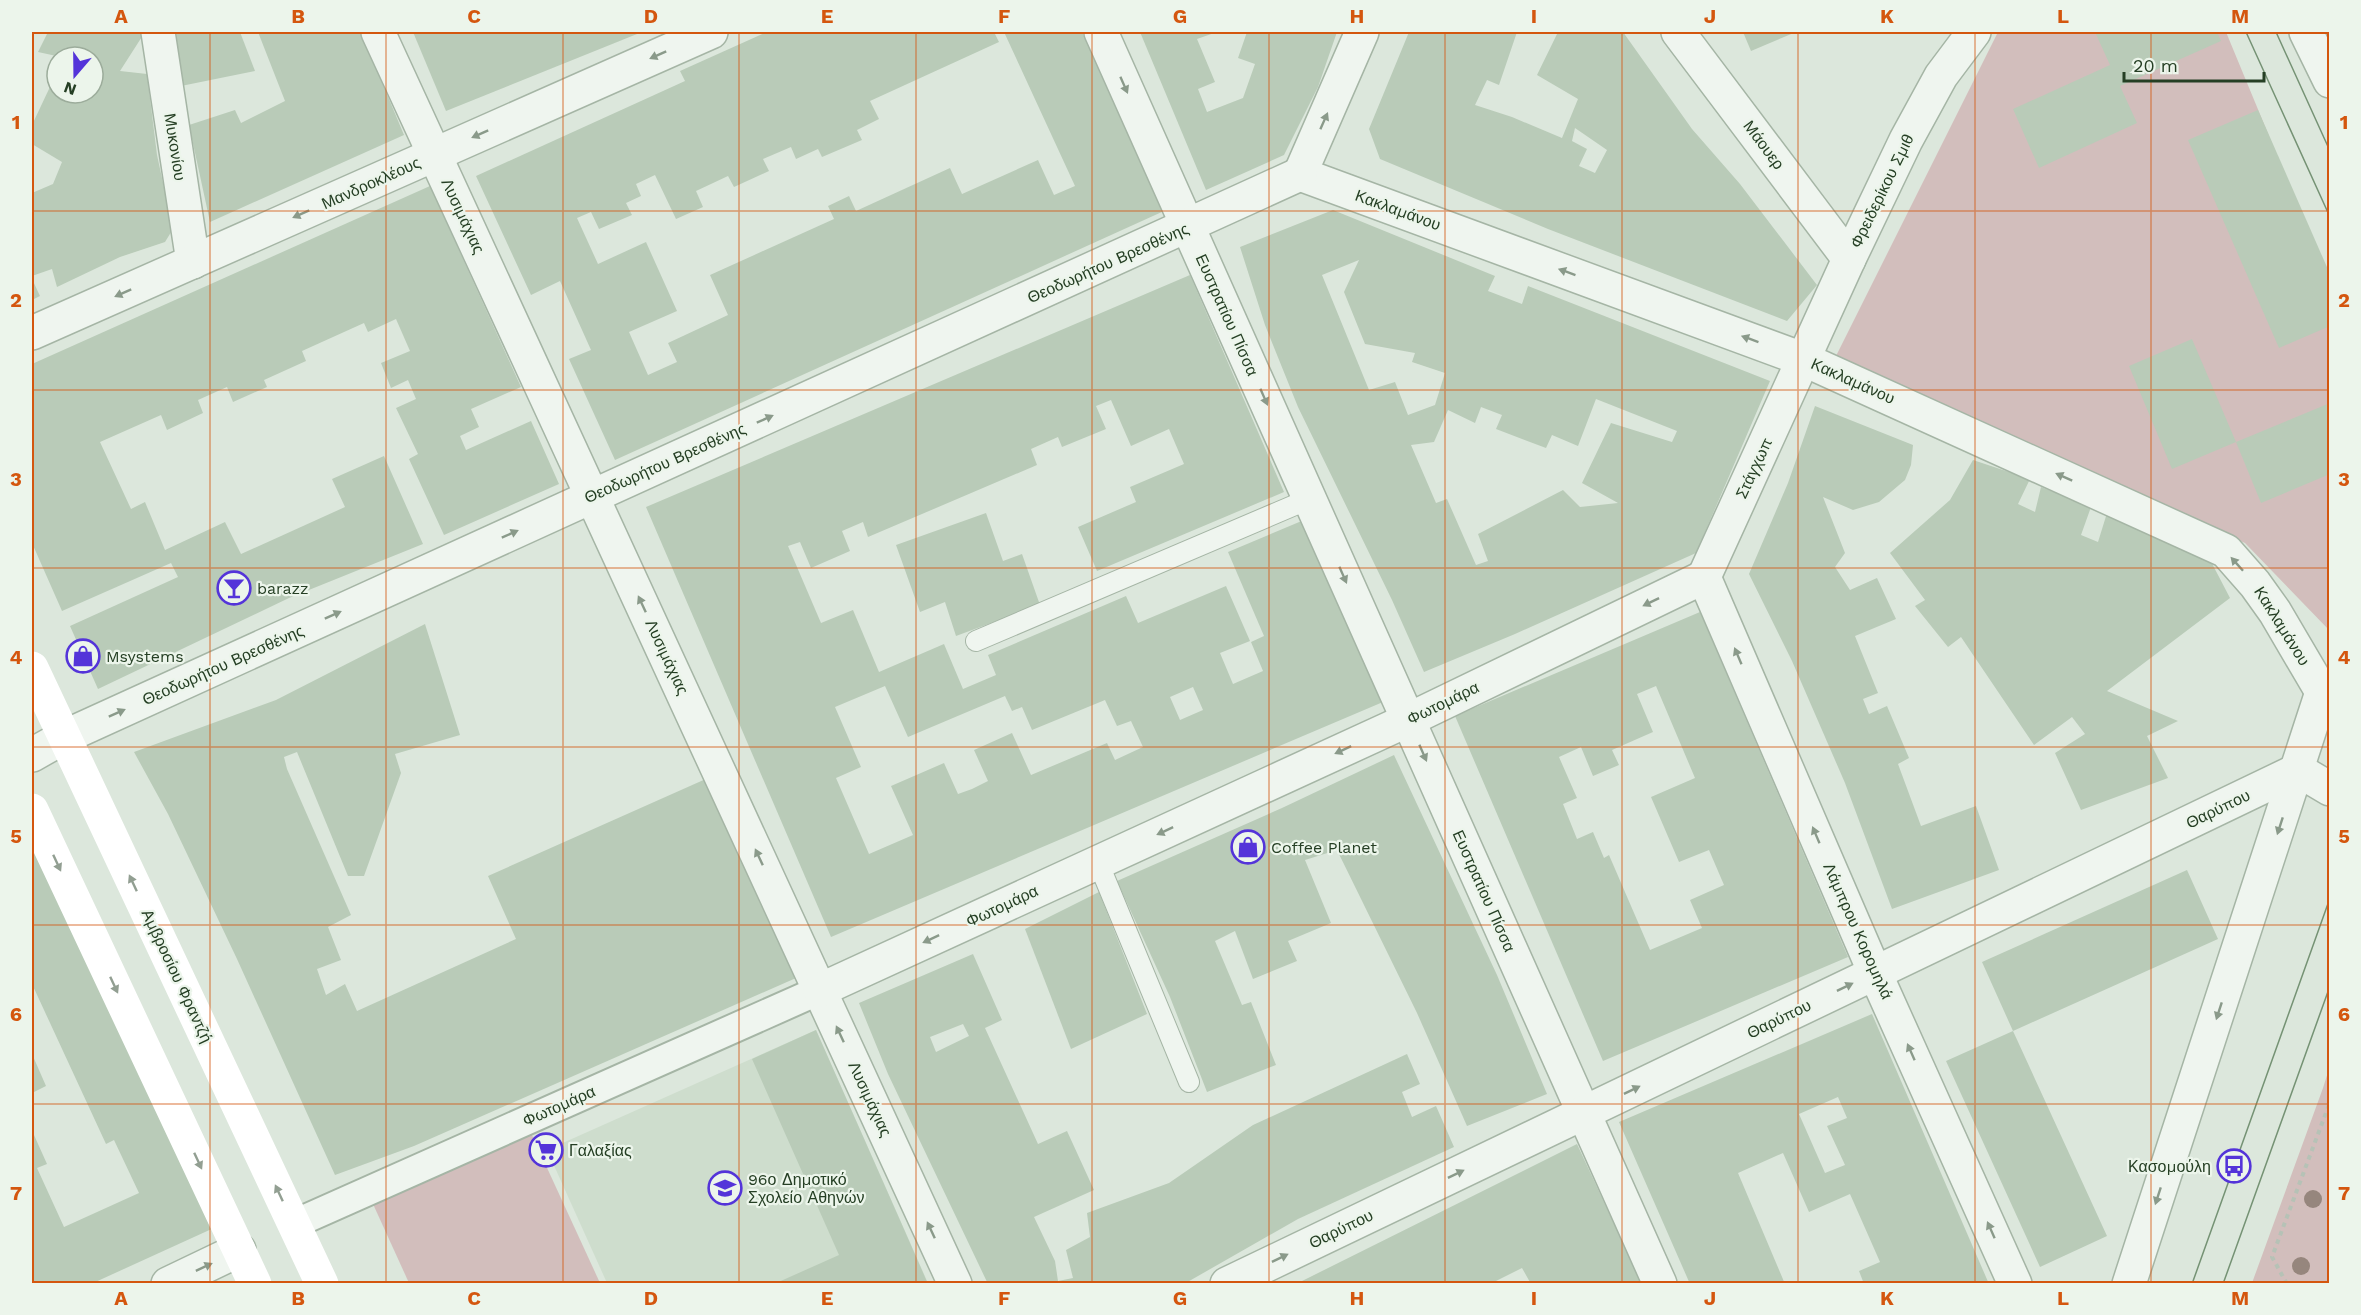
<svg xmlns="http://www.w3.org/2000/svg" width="2361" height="1315" font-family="'Work Sans',sans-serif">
<rect width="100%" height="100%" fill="#dce7dc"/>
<!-- built -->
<path fill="#ceddcd" d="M816 1030 928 1283H607L547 1150Z"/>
<!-- green -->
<g fill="#d2bebc">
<path d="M1998 32H2226L2329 281V630L2245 543 1833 362Z"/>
<path d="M2329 1069V1283H2252L2323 1088Z"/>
<path d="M531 1133 600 1283H409L373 1204Z"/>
</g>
<!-- building -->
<g fill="#b9cbb8" fill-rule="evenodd">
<path d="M48 32H145L120 71 147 74 157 155 173 229 165 242 120 257 57 287 52 269 32 276V193L53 184 62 162 32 144V125L57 72V93H93V57H61L38 52Z"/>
<path d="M176 32H240L255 71 181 86Z"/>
<path d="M258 32H361L404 135 210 222 189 125 235 110 241 123 285 101Z"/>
<path d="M413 32H642L446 111Z"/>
<path d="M767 32H994L999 42 870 101 879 119 857 130 862 140 822 157 818 149 796 159 791 147 763 159 769 171 734 187 728 176 696 191 703 207 676 219 655 175 636 184 641 196 626 203 632 215 599 229 591 212 577 218 598 264 646 242 677 311 629 332 648 375 677 362 668 343 728 315 710 275 834 219 828 206 849 196 856 211 950 168 962 194 1038 160 1054 195 1075 186 1004 32H1082L1164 211 615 460 569 359 591 350 560 281 531 295 476 176 685 81 680 71Z"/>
<path d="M1140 32H1217L1197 39 1215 82 1198 89 1207 112 1243 98 1255 64 1238 58 1247 32H1337L1318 87 1284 155 1206 190Z"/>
<path d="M1409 32H1517L1499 85 1487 80 1475 105 1512 117 1562 138 1578 99 1537 75 1558 32H1623L1692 129 1740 184 1817 285 1787 321 1548 229 1380 159 1369 129ZM1575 128 1607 150 1595 173 1579 166 1587 149 1572 141Z"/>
<path d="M1743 32H1796L1751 51Z"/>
<path d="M2095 32H2217L2221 41 2120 86 2137 123 2039 168 2013 109 2110 65Z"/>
<path d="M2258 110 2330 274V326L2279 348 2188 140Z"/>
<path d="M430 186 521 387 471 409 479 427 460 436 466 450 531 421 559 484 444 535 409 459 418 454 396 408 416 399 408 380 391 388 381 363 410 351 396 319 368 332 364 323 302 351 306 361 264 380 267 387 233 402 227 387 198 400 203 413 167 430 161 415 100 442 131 509 145 502 165 550 225 522 241 554 345 507 332 479 384 456 423 544 289 598 98 689 70 626 178 577 171 563 62 611 32 543V364Z"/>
<path d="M1333 210 1495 276 1488 291 1522 304 1528 286 1770 381 1696 553 1515 634 1424 672 1392 600 1298 407 1265 325 1240 247ZM1359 260 1344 292 1365 344 1415 353 1412 362 1445 373 1435 405 1408 415 1395 382 1369 390 1322 275ZM1596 399 1677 431 1672 442 1611 423 1582 483 1618 503 1580 507 1563 490 1478 534 1488 561 1476 565 1447 499 1436 503 1411 445 1434 442 1448 410 1475 423 1481 407 1502 415 1496 429 1546 448 1552 435 1578 446Z"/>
<path d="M1190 275 1284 492 1097 571 1078 527 1136 502 1130 487 1184 464 1169 429 1131 446 1111 400 1096 406 1106 429 1062 447 1058 437 1031 449 1037 465 868 537 863 522 842 531 850 551 811 568 800 542 788 546 821 623 853 610 879 672 944 644 963 689 996 675 988 655 1126 596 1138 623 1226 586 1250 641 1220 653 1233 684 1263 671 1251 642 1264 636 1228 552 1304 520 1383 702 831 937 646 507ZM885 686 908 737 1005 696 1012 711 1022 707 1032 730 1105 700 1117 726 1131 721 1143 747 1115 760 1107 743 1031 775 1012 733 974 750 988 781 972 789 958 794 944 763 891 786 913 835 869 854 836 778 861 767 835 707ZM1193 687 1203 710 1180 720 1170 697Z"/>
<path d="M32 279 40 296 32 300Z"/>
<path d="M2192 339 2236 442 2172 469 2129 366Z"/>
<path d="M2330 403V474L2261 503 2236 442Z"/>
<path d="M1815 406 1913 445 1911 465 1905 480 1879 502 1853 510 1823 497 1845 553 1835 567 1850 590 1877 578 1896 619 1855 636 1878 693 1863 699 1869 714 1887 706 1909 758 1898 764 1921 826 1976 806 1999 870 1892 909 1845 783 1792 661 1749 574 1788 483Z"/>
<path d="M1973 460 2030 479 2018 504 2035 512 2041 487 2091 507 2081 535 2098 542 2107 513 2206 552 2230 598 2107 691 2178 721 2147 736 2168 778 2081 810 2055 753 2085 734 2072 717 2034 745 1961 637 1948 647 1915 606 1925 600 1890 553 1950 500Z"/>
<path d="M986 513 1003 561 1022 554 1040 605 956 636 945 602 920 612 896 545Z"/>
<path d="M1700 612 1848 957 1603 1061 1455 716ZM1656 686 1695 778 1651 797 1679 862 1709 850 1724 885 1690 900 1702 928 1650 950 1609 855 1604 858 1593 832 1577 839 1563 804 1577 798 1559 757 1581 747 1593 776 1619 765 1612 750 1653 732 1637 694Z"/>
<path d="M425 624 460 735 395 754 401 773 364 876H348L297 752 284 757 287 769 351 915 328 927 341 960 317 969 326 995 345 984 357 1011 516 939 488 876 708 778 796 978 414 1146 335 1175 237 959 168 814 134 752 276 700Z"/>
<path d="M1394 755 1497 975 1547 1094 1467 1126 1417 1013 1337 850 1305 860 1331 923 1288 941 1297 961 1253 979 1235 931 1215 941 1242 1005 1251 1002 1276 1065 1207 1092 1170 997 1117 881 1282 808Z"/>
<path d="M32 843 216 1227 91 1284H32V1136L34 1135 47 1164 37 1168 64 1227 139 1193 114 1140 106 1144 32 984Z"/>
<path d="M2187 870 2218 939 2013 1031 2107 1236 2040 1267 1946 1061 2013 1031 1982 962Z"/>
<path d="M1099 892 1147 1014 1071 1049 1025 929Z"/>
<path d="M973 954 1002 1020 985 1028 1038 1144 1067 1131 1094 1190 1034 1217 1055 1261 1058 1281 1073 1278 1066 1250 1090 1237 1087 1213 1169 1183 1253 1125 1407 1054 1420 1084 1402 1092 1412 1117 1436 1106 1454 1147 1298 1219 1184 1284H988L888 1074 859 1003ZM963 1024 969 1036 936 1052 930 1037Z"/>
<path d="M1872 1014 1989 1284H1864L1859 1271 1880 1262 1850 1194 1809 1212 1783 1153 1738 1173 1785 1284H1690L1619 1122ZM1838 1097 1847 1118 1827 1126 1845 1165 1825 1173 1799 1114Z"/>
<path d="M816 1030 903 1227 928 1284H774L839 1255 752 1059Z"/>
<path d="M32 1054 46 1086 32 1093Z"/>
<path d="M1577 1144 1642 1284H1531L1522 1268 1490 1284H1296Z"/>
</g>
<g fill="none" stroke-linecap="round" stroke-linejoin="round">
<!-- service casing -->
<g stroke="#a5b5a5" stroke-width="22">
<g id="service">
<path d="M976 641 1309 499"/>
<path d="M1098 862 1189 1082"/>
</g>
</g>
<!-- pedestrian casing -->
<g stroke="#a5b5a5" stroke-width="32">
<path id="pedestrian" d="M294 1224 820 990"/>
</g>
<!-- minor casing -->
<g stroke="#a5b5a5" stroke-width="36">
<g id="minor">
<path d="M158 32 193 262"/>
<path d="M378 32 955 1284"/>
<path d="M1101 32 1660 1284"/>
<path d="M1678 32 1849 259"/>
<path d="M2306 32 2330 81"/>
<path d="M1300 174 1805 360 2226 551 2255 584 2275 612 2322 692 2330 697"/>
<path d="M1300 174 1362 32"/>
<path d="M32 333 711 32"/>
<path d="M1704 577 1875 973 2015 1284"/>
<path d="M1704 577 1849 259 1906 140 1941 76 1974 32"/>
<path d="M32 755 64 737 1300 174"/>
<path d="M2298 770 2330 789"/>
<path d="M820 990 1408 720 1704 577"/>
<path d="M168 1284 239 1250"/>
<path d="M1227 1284 2298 770"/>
<path d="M2129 1284 2322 692"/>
</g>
</g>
<!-- path -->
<path stroke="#b6c2b6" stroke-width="4" stroke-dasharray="4.5 4.5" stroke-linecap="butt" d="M2287 1284 2272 1257 2330 1102"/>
<!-- service -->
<use href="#service" stroke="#eff5ef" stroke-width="20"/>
<!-- pedestrian -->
<use href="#pedestrian" stroke="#eff5ef" stroke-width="28"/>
<!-- minor -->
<use href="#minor" stroke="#eff5ef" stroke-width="33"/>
<!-- secondary -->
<g stroke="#fff" stroke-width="33">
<path d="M32 668 322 1284"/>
<path d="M32 810 255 1284"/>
</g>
<!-- tram -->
<g stroke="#759274" stroke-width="1.5">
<path d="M2246 32 2330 217"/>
<path d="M2276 32 2330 151"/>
<path d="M2192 1284 2330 898"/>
<path d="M2223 1284 2330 986"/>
</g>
</g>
<!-- trees -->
<g fill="#96867d">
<circle cx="2313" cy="1199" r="9"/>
<circle cx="2301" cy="1266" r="9"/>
</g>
<!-- one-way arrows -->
<defs><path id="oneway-solid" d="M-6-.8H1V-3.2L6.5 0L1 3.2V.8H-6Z" transform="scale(1.5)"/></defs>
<g fill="#8a9a8a">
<use href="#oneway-solid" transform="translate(658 55) rotate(156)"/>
<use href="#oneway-solid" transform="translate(1124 85) rotate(66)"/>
<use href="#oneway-solid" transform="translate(1324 121) rotate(-66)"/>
<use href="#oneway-solid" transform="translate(480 134) rotate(156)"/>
<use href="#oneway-solid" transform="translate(301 214) rotate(156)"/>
<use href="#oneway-solid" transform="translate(1567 272) rotate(-160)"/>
<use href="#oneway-solid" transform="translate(123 293) rotate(156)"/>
<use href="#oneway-solid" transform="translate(1750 339) rotate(-160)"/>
<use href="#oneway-solid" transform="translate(1264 397) rotate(66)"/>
<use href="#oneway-solid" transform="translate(765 419) rotate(-24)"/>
<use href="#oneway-solid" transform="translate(2064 477) rotate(-156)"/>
<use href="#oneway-solid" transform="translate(510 534) rotate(-24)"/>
<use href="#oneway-solid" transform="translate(2237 564) rotate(-132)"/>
<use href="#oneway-solid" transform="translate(1343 575) rotate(66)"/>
<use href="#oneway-solid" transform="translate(1651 602) rotate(154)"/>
<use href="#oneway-solid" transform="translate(642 604) rotate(-115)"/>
<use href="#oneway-solid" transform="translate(333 615) rotate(-24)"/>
<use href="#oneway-solid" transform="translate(1738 656) rotate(-113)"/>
<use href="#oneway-solid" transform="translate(117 713) rotate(-24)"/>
<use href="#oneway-solid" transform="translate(1343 750) rotate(155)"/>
<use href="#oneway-solid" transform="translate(1423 753) rotate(66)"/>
<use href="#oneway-solid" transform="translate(2280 826) rotate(108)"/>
<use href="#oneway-solid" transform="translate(1165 831) rotate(155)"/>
<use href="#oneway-solid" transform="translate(1816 835) rotate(-113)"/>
<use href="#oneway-solid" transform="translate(759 857) rotate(-115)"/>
<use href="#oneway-solid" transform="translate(931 939) rotate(155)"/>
<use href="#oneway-solid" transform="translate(1845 987) rotate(-26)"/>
<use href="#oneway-solid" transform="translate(2219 1011) rotate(108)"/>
<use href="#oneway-solid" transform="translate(840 1034) rotate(-115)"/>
<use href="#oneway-solid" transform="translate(1911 1052) rotate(-114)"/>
<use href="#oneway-solid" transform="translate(1632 1090) rotate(-26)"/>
<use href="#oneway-solid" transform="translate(1456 1174) rotate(-26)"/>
<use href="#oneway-solid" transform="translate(2158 1196) rotate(108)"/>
<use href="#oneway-solid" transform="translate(931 1230) rotate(-115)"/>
<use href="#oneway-solid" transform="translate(1991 1230) rotate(-114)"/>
<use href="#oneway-solid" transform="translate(1280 1258) rotate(-26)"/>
<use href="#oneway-solid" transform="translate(204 1267) rotate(-25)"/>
</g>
<g fill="#929f92">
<use href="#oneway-solid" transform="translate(57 863) rotate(65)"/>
<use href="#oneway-solid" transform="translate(133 883) rotate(-115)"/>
<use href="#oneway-solid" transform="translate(114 985) rotate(65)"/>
<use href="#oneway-solid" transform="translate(198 1161) rotate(65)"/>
<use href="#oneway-solid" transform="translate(279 1193) rotate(-115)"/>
</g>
<!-- grid -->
<path fill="none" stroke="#d4560e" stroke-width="1.5" stroke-opacity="0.55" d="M210 32V1284M386 32V1284M563 32V1284M739 32V1284M916 32V1284M1092 32V1284M1269 32V1284M1445 32V1284M1622 32V1284M1798 32V1284M1975 32V1284M2151 32V1284M32 211H2330M32 390H2330M32 568H2330M32 747H2330M32 925H2330M32 1104H2330"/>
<!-- icons -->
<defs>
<g id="bar-ring" transform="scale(1.725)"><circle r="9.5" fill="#ecf5eb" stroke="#5434d9" stroke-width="1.5"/><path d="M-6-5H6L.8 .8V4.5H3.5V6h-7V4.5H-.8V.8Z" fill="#5434d9"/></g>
<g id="shop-ring" transform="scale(1.725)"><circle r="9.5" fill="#ecf5eb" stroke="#5434d9" stroke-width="1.5"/><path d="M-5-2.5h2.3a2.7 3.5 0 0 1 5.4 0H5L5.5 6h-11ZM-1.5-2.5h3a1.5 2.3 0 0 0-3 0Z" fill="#5434d9"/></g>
<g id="supermarket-ring" transform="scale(1.725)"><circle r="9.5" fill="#ecf5eb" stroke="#5434d9" stroke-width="1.5"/><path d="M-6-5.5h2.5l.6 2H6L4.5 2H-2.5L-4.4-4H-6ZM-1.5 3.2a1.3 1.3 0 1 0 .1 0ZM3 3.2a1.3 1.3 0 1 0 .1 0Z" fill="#5434d9"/></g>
<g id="bus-ring" transform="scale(1.725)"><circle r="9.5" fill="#ecf5eb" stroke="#5434d9" stroke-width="1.5"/><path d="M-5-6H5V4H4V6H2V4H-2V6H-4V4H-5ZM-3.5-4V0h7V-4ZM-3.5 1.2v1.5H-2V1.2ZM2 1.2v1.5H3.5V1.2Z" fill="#5434d9"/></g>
<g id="school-ring" transform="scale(1.725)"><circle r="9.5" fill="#ecf5eb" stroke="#5434d9" stroke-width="1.5"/><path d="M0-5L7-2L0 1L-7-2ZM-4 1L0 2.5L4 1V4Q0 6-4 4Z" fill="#5434d9"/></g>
</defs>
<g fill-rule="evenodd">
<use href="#bar-ring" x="234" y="588"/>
<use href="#shop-ring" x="83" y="656"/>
<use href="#shop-ring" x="1248" y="847"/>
<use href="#supermarket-ring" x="546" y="1150"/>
<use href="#bus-ring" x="2234" y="1166"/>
<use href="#school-ring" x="725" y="1188"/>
</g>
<g text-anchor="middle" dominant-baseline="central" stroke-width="4.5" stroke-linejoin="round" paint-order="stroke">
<!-- street labels -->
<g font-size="16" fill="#253f24" stroke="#ecf5eb">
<text transform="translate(1764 145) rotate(53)">Μάουερ</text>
<text transform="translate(175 147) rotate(81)">Μυκονίου</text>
<text transform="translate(371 183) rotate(-24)">Μανδροκλέους</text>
<text transform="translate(1882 191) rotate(-64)">Φρειδερίκου Σμιθ</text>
<text transform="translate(1398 210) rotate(20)">Κακλαμάνου</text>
<text transform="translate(463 216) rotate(65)">Λυσιμάχιας</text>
<text transform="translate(1108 263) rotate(-24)">Θεοδωρήτου Βρεσθένης</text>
<text transform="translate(1227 315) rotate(66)">Ευστρατίου Πίσσα</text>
<text transform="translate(1853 381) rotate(24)">Κακλαμάνου</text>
<text transform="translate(665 463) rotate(-24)">Θεοδωρήτου Βρεσθένης</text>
<text transform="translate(1754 468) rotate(-65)">Στάγχωπ</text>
<text transform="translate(2282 626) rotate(58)">Κακλαμάνου</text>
<text transform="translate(667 657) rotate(65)">Λυσιμάχιας</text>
<text transform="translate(223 665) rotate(-24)">Θεοδωρήτου Βρεσθένης</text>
<text transform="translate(1443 703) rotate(-26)">Φωτομάρα</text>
<text transform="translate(2218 809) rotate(-26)">Θαρύπου</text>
<text transform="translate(1484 891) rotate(66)">Ευστρατίου Πίσσα</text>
<text transform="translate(1002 906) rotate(-25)">Φωτομάρα</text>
<text transform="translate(1858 931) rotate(66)">Λάμπρου Κορομηλά</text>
<text transform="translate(177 976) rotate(65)">Αμβροσίου Φραντζή</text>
<text transform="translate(1779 1019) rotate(-26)">Θαρύπου</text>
<text transform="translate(870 1099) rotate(65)">Λυσιμάχιας</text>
<text transform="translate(559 1106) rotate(-24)">Φωτομάρα</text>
<text transform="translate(1341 1229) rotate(-26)">Θαρύπου</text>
</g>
<!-- poi labels -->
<g font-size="16" fill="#253f24" stroke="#ecf5eb" text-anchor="start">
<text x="257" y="588">barazz</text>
<text x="106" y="656">Msystems</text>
<text x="1271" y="847">Coffee Planet</text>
<text x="569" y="1150">Γαλαξίας</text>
<text x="2211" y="1166" text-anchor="end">Κασομούλη</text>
<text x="748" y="1179">96ο Δημοτικό<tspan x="748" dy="18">Σχολείο Αθηνών</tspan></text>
</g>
</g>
<!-- border -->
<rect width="2361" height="1315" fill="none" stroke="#ecf5eb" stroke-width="66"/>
<!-- north arrow -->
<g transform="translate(75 75) rotate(200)"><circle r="28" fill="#ecf5eb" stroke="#9cac9b" stroke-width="1.5"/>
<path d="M0-4.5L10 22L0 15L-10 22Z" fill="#5434d9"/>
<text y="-9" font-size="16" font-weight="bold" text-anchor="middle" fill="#253f24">N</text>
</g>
<!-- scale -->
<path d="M2124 72v9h140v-9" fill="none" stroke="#253f24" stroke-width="3"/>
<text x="2133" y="72" font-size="18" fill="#253f24" stroke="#ecf5eb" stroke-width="4.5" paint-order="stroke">20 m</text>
<rect x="33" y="33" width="2295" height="1249" fill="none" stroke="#d4560e" stroke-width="2"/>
<g font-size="20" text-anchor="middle" font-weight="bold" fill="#d4560e">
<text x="121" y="23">A</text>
<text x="298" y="23">B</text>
<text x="474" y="23">C</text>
<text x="651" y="23">D</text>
<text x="827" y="23">E</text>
<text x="1004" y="23">F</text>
<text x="1180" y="23">G</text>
<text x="1357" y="23">H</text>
<text x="1534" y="23">I</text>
<text x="1710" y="23">J</text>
<text x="1887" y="23">K</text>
<text x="2063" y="23">L</text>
<text x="2240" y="23">M</text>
<text x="16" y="129">1</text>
<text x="2344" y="129">1</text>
<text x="16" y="307">2</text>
<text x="2344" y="307">2</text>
<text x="16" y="486">3</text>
<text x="2344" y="486">3</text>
<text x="16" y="664">4</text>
<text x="2344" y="664">4</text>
<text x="16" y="843">5</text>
<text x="2344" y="843">5</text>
<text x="16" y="1021">6</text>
<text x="2344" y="1021">6</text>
<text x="16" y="1200">7</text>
<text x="2344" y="1200">7</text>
<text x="121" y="1305">A</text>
<text x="298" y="1305">B</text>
<text x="474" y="1305">C</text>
<text x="651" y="1305">D</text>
<text x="827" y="1305">E</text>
<text x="1004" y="1305">F</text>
<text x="1180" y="1305">G</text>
<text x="1357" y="1305">H</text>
<text x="1534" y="1305">I</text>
<text x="1710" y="1305">J</text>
<text x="1887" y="1305">K</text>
<text x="2063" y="1305">L</text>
<text x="2240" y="1305">M</text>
</g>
</svg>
